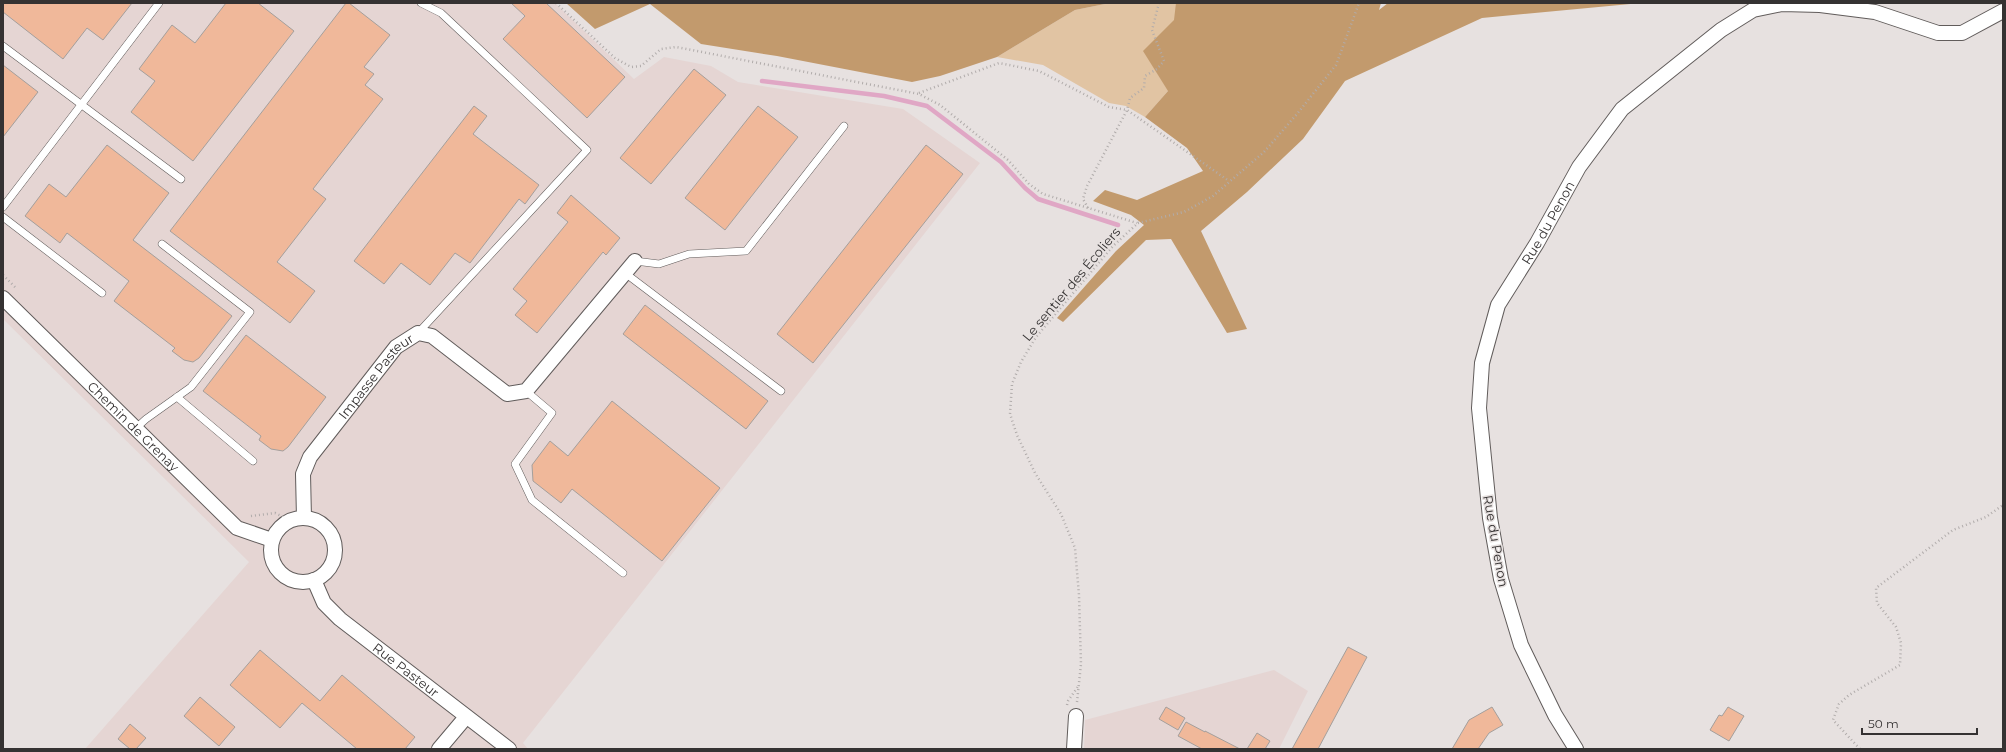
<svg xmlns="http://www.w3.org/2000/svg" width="2006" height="752" font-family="Montserrat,sans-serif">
<rect width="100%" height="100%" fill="#e7e1e0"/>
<!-- built -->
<g fill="#e5d5d3">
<path d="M3 3H555L634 79 664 57 711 66 738 82 903 109 980 163 523 743 528 749H85L249 562 3 319Z"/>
<path d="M1274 670 1308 691 1279 749H1084L1085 720Z"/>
</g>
<!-- green -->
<path fill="#e1c4a3" d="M1110 3H1323L1168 91 1145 117 1126 106 1109 103 1043 65 997 57 1075 10Z"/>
<!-- forest -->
<g fill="#c29a6d">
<path d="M566 3H1110L1075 10 997 57 940 76 912 82 777 56 701 44 650 4 595 29Z"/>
<path d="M1176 3H1381L1379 10 1388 3H1641L1482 18 1345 81 1303 139 1247 192 1201 231 1247 329 1227 333 1171 239 1146 240 1063 322 1057 318 1116 251 1144 225 1131 215 1093 201 1105 190 1137 200 1203 171 1187 148 1145 117 1168 91 1143 51 1174 20Z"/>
</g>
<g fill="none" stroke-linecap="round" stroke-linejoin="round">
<!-- stream -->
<path stroke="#e0a7c5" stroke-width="4.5" d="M762 81 884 96 927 106 1001 162 1025 188 1038 199 1118 225"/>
</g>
<!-- building -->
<g fill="#f0b89a" stroke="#a49f9c">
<path d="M3 3H132L103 40 87 28 63 59 3 12Z"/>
<path d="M226 3H258L294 31 193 161 131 112 155 81 139 69 172 25 195 43Z"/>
<path d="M346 3H349L390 35 364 67 374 74 365 85 383 99 313 189 326 199 277 262 315 291 290 323 170 231Z"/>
<path d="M511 3H546L625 77 587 118 503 39 525 16Z"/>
<path d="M3 65 38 92 3 137Z"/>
<path d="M694 69 726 95 651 184 620 158Z"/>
<path d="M474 106 487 116 473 134 539 185 525 204 519 199 470 263 455 253 430 285 401 263 384 284 354 261Z"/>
<path d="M758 106 798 137 725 230 685 198Z"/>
<path d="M107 145 169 193 133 240 232 316 199 358 193 362 184 360 172 351 175 348 114 301 129 281 67 233 60 243 25 216 49 184 66 197Z"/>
<path d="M926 145 963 174 813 363 777 334Z"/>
<path d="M571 195 620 238 606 255 603 252 537 333 515 315 527 301 513 289 568 222 557 213Z"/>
<path d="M645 305 768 401 746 429 623 334Z"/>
<path d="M246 335 326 397 288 447 283 451 271 449 259 440 261 436 203 391Z"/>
<path d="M612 401 720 488 662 561 572 489 561 503 533 481 532 465 550 441 568 456Z"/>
<path d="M1348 647 1367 657 1318 749H1292Z"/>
<path d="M260 650 320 701 342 675 415 737 405 749H357L302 703 280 728 230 685Z"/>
<path d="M200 697 235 727 219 746 184 716Z"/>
<path d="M1166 707 1185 718 1178 730 1159 719Z"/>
<path d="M1492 707 1503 725 1489 733 1478 749H1452L1469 720Z"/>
<path d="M1728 707 1744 716 1729 741 1710 730 1719 715 1722 716Z"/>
<path d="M1186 722 1205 732V731L1240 749H1202L1178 736Z"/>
<path d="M130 724 146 738 136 749H130L118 739Z"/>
<path d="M1257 733 1270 741 1265 749H1247Z"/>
</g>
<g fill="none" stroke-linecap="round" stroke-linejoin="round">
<!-- service casing -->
<g stroke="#615c5b" stroke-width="8">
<g id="service">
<path d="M3 46 181 179"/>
<path d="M3 207 159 3"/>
<path d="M3 217 102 293"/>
<path d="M635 261 659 264 689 254 746 251 844 126"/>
<path d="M625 273 781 391"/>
<path d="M418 333 587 150 441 13 421 3"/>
<path d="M526 391 552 413 515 464 532 500 623 573"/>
<path d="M177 397 253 461"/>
<path d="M135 429 146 419 191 387 250 312 162 244"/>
</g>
</g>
<!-- minor casing -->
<g stroke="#615c5b" stroke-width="16">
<g id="minor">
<path id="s1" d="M3 298 237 528 272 540"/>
<path id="s2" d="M304 518 303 474 310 457 396 347 418 333 432 336 507 394 526 391 635 261"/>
<circle cx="303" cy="550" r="32"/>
<path id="s3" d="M314 580 324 603 340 619 509 749"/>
<path d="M439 749 466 717"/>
<path d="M1074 749 1076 716"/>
<path id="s4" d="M1576 749 1555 715 1521 645 1501 579 1490 518 1479 408 1482 363 1498 305 1537 243 1579 167 1622 109 1721 30 1753 10 1782 4 1820 5 1875 12 1938 33H1962L2003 11"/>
</g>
</g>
<!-- path -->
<g stroke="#b1acab" stroke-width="2.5" stroke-dasharray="1 3" stroke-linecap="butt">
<path d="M556 3 615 58 631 67 641 66 661 49 676 47 919 94 940 105 1008 160 1029 184 1043 194 1137 223"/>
<path d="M1159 3 1152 30 1164 61 1157 69 1145 76 1144 88 1130 98 1127 110 1229 181"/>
<path d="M919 93 999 63 1039 71 1109 107 1127 110 1087 186 1083 199 1088 208"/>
<path d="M3 275 16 288"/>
<path d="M251 516 275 513 290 520"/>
<path d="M1077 702 1081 664 1079 595 1075 548 1061 514 1035 473 1017 435 1010 414 1012 384 1021 362 1036 337 1113 246 1138 223 1184 212 1213 196 1264 152 1297 114 1336 65 1359 3"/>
<path d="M1067 705 1068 701 1079 685"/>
<path d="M1860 749 1833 720 1839 704 1849 695 1900 665 1901 643 1896 627 1877 603 1876 588 1953 530 1986 517 2003 505"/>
</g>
<!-- service -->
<use href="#service" stroke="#fff" stroke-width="7"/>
<!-- minor -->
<use href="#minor" stroke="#fff" stroke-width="14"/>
</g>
<g text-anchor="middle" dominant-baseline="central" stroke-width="3" stroke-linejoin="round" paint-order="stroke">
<!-- street labels -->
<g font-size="13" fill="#353232" stroke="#e7e1e0">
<text stroke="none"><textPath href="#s4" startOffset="561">Rue du Penon</textPath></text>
<text transform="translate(1071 284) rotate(-50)">Le sentier des Écoliers</text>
<text stroke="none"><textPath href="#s2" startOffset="167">Impasse Pasteur</textPath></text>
<text stroke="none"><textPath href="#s1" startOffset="183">Chemin de Grenay</textPath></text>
<text transform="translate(1496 541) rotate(80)">Rue du Penon</text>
<text stroke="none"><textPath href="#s3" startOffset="131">Rue Pasteur</textPath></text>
</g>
</g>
<!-- border -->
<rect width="2006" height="752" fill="none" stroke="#353232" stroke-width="8"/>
<!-- scale -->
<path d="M1862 728v6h115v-6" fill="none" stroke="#353232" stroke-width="2"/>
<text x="1868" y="728" font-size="12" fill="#353232" stroke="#e7e1e0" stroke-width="3" paint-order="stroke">50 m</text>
</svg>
